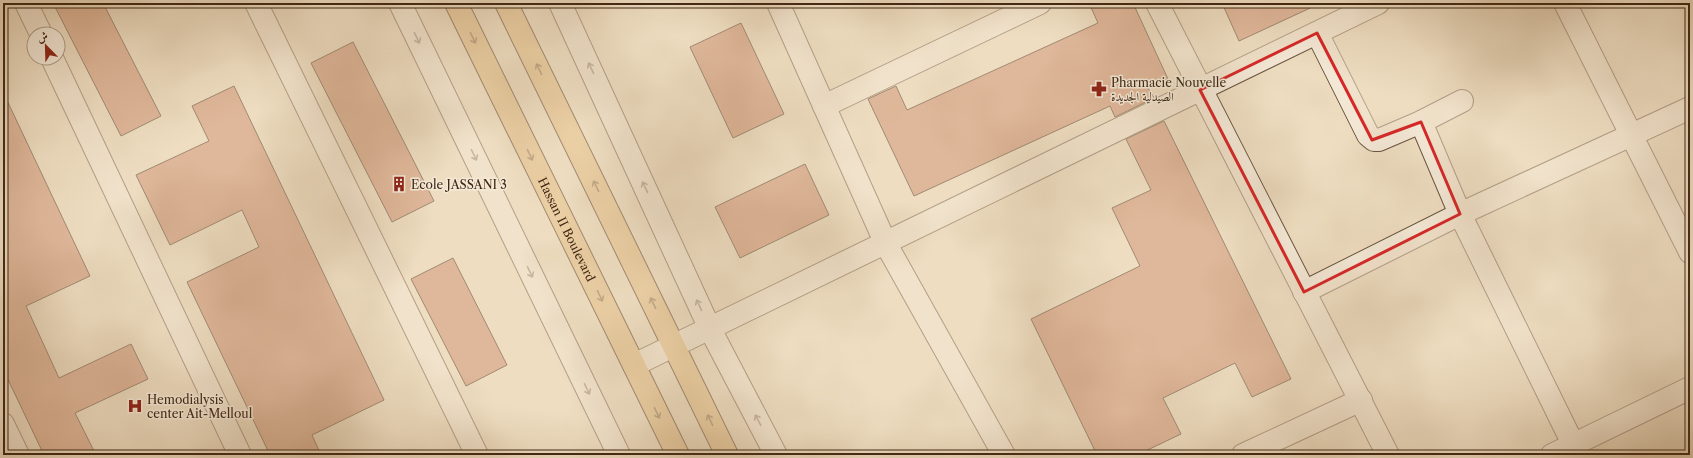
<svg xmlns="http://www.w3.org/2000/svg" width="1693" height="458" font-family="'Libre Caslon Text',Amiri,serif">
<rect width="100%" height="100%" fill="#eeddc1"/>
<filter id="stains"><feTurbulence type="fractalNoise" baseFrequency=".005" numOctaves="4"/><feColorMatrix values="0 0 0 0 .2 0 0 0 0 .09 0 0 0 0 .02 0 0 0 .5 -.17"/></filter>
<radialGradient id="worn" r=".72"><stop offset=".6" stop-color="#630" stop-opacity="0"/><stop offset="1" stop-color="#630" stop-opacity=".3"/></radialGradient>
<!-- building -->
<g fill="#cc8a6c" stroke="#412814">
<path d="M53 3H103L161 116 121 136Z"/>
<path d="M1089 3H1133L1168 79 1148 88 1154 98 1115 117 1110 106 914 196 868 99 896 86 907 110 1098 23Z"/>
<path d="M1222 3H1321L1239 41Z"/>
<path d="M741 23 784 114 733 138 690 47Z"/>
<path d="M353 42 434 201 392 222 311 63Z"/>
<path d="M234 86 384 400 312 435 321 455H270L187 282 259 247 242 210 170 245 136 175 209 141 192 106Z"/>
<path d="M3 92 90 276 26 306 59 378 131 344 148 379 75 413 96 455H44L3 369Z"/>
<path d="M1164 121 1291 379 1252 397 1235 363 1163 398 1181 434 1137 455H1097L1031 319 1140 266 1112 208 1151 190 1126 139Z"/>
<path d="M805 164 829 215 740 258 715 207Z"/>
<path d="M453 258 507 365 466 386 411 279Z"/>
</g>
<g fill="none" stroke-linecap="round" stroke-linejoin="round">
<!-- minor casing -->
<g stroke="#6c553f" stroke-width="24">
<g id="minor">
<path d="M26 3 41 34"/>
<path d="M256 3 477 455"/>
<path d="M400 3 619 455"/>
<path d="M560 3 710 329 776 455"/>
<path d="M778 3 886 244 1004 455"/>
<path d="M1157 3 1388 455"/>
<path d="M1565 3 1690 252"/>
<path d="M1317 33 1368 135 1374 140H1379L1421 122 1462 101"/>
<path d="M52 58 240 455"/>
<path d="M824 106 1040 3"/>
<path d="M1421 122 1460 214 1573 444"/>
<path d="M1304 292 1460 214 1690 108"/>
<path d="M634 365 1378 3"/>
<path d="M3 424 18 455"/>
<path d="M1243 455 1361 400"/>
<path d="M1552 455 1690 388"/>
</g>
</g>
<!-- major casing -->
<g stroke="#412814" stroke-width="24">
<g id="major">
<path id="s1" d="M456 3 678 455"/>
<path d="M506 3 727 455"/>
</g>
</g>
<!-- minor -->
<use href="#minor" stroke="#f4e9d7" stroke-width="22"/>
<!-- major -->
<use href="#major" stroke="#e7be80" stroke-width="22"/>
</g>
<!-- one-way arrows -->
<defs><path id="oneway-shaft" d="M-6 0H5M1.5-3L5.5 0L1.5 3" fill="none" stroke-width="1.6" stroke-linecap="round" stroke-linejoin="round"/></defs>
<g stroke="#9a8876">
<use href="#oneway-shaft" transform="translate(417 38) rotate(64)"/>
<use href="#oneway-shaft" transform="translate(591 68) rotate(-115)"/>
<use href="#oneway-shaft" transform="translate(474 155) rotate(64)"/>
<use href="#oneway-shaft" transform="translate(645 187) rotate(-115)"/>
<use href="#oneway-shaft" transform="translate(530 272) rotate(64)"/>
<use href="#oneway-shaft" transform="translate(699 305) rotate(-115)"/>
<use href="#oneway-shaft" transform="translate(587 389) rotate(64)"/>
<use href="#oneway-shaft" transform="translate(758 420) rotate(-118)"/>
</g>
<g stroke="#8c6c45">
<use href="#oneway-shaft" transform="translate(473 38) rotate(64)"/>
<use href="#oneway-shaft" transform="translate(539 69) rotate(-116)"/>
<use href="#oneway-shaft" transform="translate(530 155) rotate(64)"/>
<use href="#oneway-shaft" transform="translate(596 186) rotate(-116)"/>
<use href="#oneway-shaft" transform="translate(600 296) rotate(64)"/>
<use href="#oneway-shaft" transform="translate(653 303) rotate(-116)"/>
<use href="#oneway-shaft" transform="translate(657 413) rotate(64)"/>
<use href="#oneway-shaft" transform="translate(710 420) rotate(-116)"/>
</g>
<!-- marked area -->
<path d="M0 0H1693V458H0ZM1317 33 1372 140 1421 122 1460 214 1304 292 1200 90Z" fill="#eeddc1" fill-opacity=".55" fill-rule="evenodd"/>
<path fill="none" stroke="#d62828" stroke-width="3" stroke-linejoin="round" d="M1317 33 1372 140 1421 122 1460 214 1304 292 1200 90Z"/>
<!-- icons -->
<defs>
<g id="pharmacy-bare" transform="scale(1.2)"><path d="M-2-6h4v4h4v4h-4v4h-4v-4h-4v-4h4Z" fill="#8f2418" stroke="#f4e9d7" stroke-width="2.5" paint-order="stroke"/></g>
<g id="building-bare" transform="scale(1.2)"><path d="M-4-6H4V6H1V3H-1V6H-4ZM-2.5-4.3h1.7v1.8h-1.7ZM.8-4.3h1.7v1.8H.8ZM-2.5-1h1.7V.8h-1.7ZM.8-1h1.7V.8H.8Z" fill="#8f2418" stroke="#f4e9d7" stroke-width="2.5" paint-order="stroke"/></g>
<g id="hospital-bare" transform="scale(1.2)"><path d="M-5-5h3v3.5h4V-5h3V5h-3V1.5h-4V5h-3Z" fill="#8f2418" stroke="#f4e9d7" stroke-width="2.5" paint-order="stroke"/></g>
</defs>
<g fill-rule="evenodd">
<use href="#pharmacy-bare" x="1099" y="89"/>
<use href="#building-bare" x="399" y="184"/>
<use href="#hospital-bare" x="135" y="406"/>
</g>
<g text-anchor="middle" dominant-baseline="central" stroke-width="3" stroke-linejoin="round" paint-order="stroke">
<!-- poi labels -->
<g font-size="12" fill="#412814" stroke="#f4e9d7" text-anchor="start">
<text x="1111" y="82">Pharmacie Nouvelle<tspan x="1111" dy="14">الصيدلية الجديدة</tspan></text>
<text x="411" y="184">Ecole JASSANI 3</text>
<text x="147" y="399">Hemodialysis<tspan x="147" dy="14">center Ait-Melloul</tspan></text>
</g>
<!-- street labels -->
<g font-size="12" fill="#412814" stroke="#f4e9d7">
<text stroke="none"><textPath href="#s1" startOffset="252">Hassan II Boulevard</textPath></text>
</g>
</g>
<!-- margin -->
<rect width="1693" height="458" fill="none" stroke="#eeddc1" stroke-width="16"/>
<rect x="4" y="4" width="1685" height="450" fill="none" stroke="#412814" stroke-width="2"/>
<rect x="8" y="8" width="1677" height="442" fill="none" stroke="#412814"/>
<!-- north arrow -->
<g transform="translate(46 46) rotate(337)"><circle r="19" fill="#f4e9d7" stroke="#ac9c89"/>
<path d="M0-3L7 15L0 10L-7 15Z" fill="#8f2418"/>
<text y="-6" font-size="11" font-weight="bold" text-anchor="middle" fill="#412814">ش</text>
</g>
<rect width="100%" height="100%" filter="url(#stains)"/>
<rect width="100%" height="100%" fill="url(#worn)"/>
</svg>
